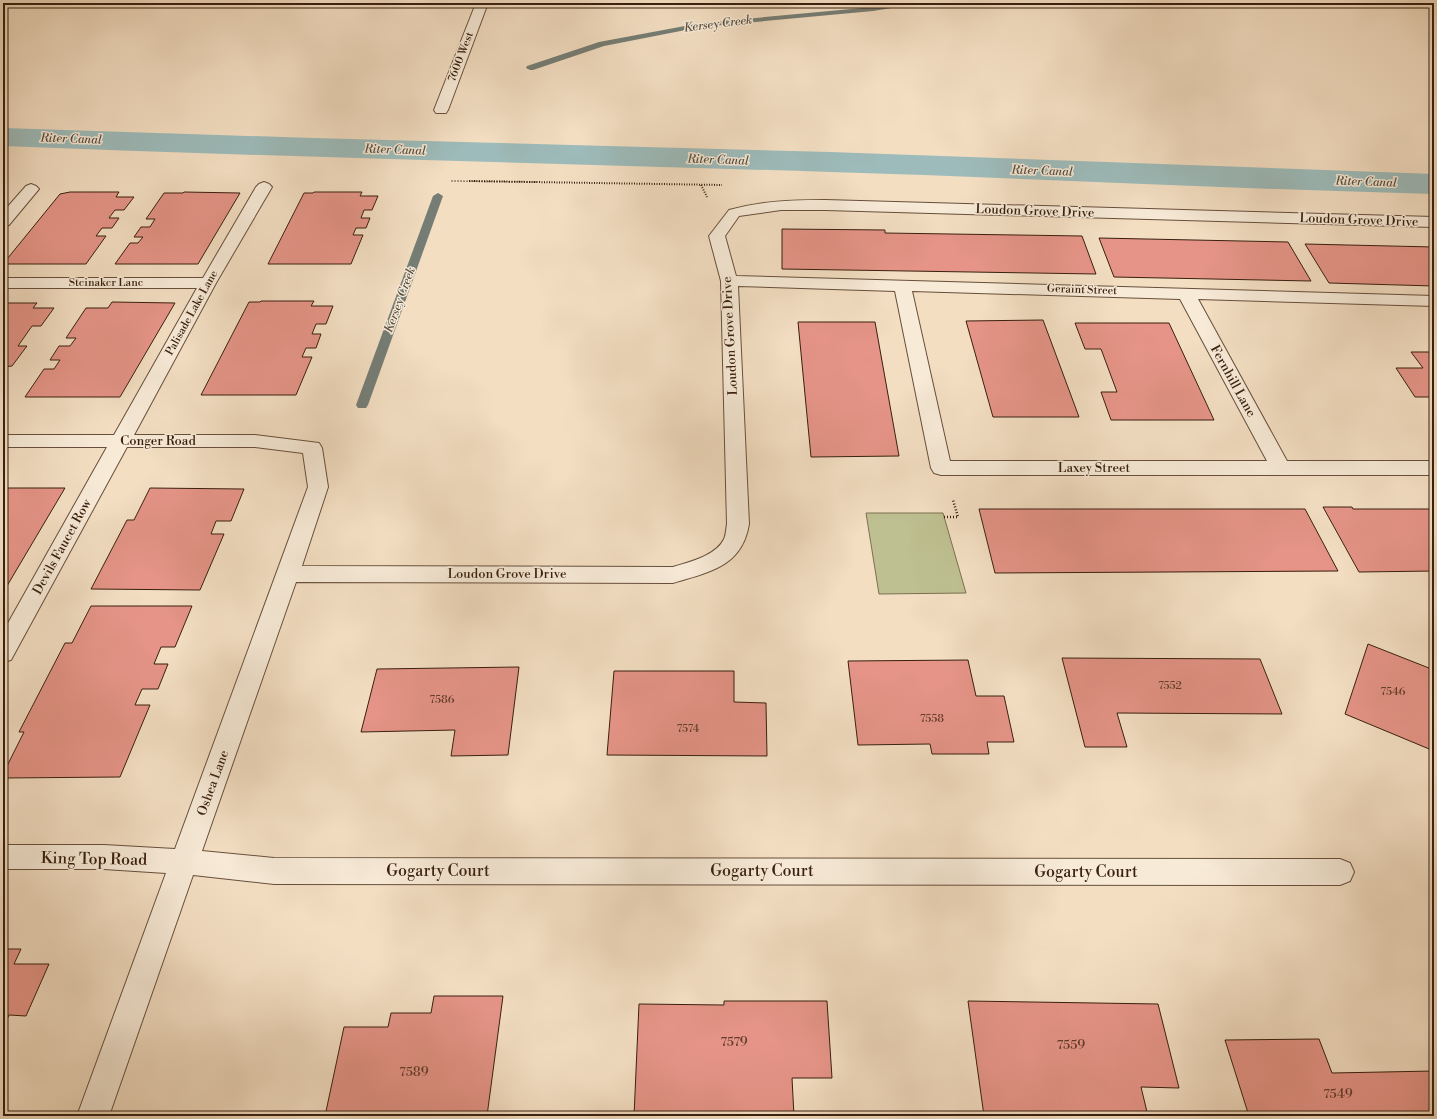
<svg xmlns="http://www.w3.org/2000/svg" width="1437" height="1119" font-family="'Libre Bodoni',serif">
<rect width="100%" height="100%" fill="#f3dec2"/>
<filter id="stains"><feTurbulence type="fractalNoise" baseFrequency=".005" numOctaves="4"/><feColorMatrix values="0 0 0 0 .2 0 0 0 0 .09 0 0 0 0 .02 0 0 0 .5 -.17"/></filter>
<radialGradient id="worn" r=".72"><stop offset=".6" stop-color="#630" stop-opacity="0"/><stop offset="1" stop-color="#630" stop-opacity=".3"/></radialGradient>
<!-- green -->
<path fill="#bec091" stroke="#7b7050" d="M866 513H943L966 593 879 594Z"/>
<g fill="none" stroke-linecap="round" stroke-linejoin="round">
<!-- stream -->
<g fill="#757d75" fill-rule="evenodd">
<path d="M896 3H914L910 5 873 11 701 27 604 46 533 70H530L526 68 527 66 599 42 701 23 873 7Z"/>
<path d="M438 193 443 196 368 405 366 408H358L356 405 433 196Z"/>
</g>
<!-- canal -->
<path fill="#9dbbba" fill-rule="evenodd" d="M3 128 313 138 830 152 1434 174V194C1233 189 1031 178 830 172 554 163 279 157 3 146Z"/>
</g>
<!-- building -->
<g fill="#e59487" stroke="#381f0e">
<path d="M70 192H119L116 197H134L124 210H115L109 218H119L112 228H102L96 236H106L86 264H3L60 194Z"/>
<path d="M184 192 240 193 198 264H115L130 243H138L143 237H134L141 227H150L155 219H146L164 193H183Z"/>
<path d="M314 192H362L360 196H378L372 210H364L361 218H370L366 228H356L353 235H363L351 264H268L304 193H313Z"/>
<path d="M782 229 885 230V233L1082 236 1096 274 782 269Z"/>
<path d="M1099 238 1288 242 1311 281 1114 277Z"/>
<path d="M1305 244 1434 247V286L1329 283Z"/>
<path d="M261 301H314L311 306H333L326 324H316L312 334H321L316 348H306L302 357H312L296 395H201L249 302H260Z"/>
<path d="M112 302 175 303 120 397H25L44 369H54L60 360H50L59 346H70L76 338H66L86 308H108Z"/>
<path d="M3 303H37L33 308H54L41 326H32L18 346H27L12 366 3 367Z"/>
<path d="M1043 320 1079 417H993L966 321Z"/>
<path d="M798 322H875L899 456 811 457Z"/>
<path d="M1075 323H1169L1214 420H1111L1101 392H1117L1101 349H1085Z"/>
<path d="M1411 352H1434V397H1415L1396 368H1423Z"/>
<path d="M3 488H65L4 591H3Z"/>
<path d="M150 488 244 489 231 521H216L211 534H224L200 590 91 589 127 520H134Z"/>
<path d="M1323 507H1352L1353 509H1434V571L1359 572Z"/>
<path d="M979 509H1305L1338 571 995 573Z"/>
<path d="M91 606H192L175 647H161L154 664H168L158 689H142L135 705H150L120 777 3 778V774L24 732H19L65 643H72Z"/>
<path d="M1368 644 1434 670V751L1345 714Z"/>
<path d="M1062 658 1260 659 1282 714 1117 713 1127 747H1085Z"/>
<path d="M968 660 976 696H1004L1014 742H987L989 754H932L930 744 858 745 848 661Z"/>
<path d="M519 667 508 755 451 756 455 730 361 732 377 669Z"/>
<path d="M614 671H734V702L766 703 767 756 607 755Z"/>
<path d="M3 949H21L14 964H49L26 1016 9 1015 3 1029Z"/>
<path d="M434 996H503L487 1116H325L344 1027H388L391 1013H431Z"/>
<path d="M724 1001H827L832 1078H792L794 1116H634L639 1004 724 1005Z"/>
<path d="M968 1001 1158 1004 1179 1088 1141 1087 1148 1116H984Z"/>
<path d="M1319 1039 1332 1073 1434 1071V1116H1249L1225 1040Z"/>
</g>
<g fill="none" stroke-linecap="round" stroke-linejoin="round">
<!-- minor casing -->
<g stroke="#674f3b" stroke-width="2">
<g id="minor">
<path d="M476 3H488L448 110 446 113H436L434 110Z"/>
<path d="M264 182 269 184 272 187 216 283 134 435H255L319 443 322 448 328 487 302 566 673 567C689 562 716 556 724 539 726 535 726 529 727 524L721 281 709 236 729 210C763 201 790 200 825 200L1434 217V227L825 210H781L739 216 725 236 736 276 1434 296V306L1198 299 1287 461H1434V475H941L934 473 931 468 895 291 738 286 749 524C742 567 709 572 673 583L296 582 202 851 274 858 1340 859 1350 863 1354 872 1350 881 1340 885 274 884 193 875 109 1116H77L166 873 104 869H3V845H104L175 849 308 487 303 453 255 447H127L11 660 3 662V632L107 447H3V435H114L197 288H3V278H203L256 187 259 184ZM912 291 1180 299 1267 461H950Z"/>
<path d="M31 184 36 186 39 189 9 225 3 227V212L26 186Z"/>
</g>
</g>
<!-- path-far2 -->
<path stroke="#381f0e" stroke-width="1.5" stroke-dasharray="0.5 1" stroke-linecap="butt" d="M451 181 537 182"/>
<!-- path-far1 -->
<g stroke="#381f0e" stroke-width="2" stroke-dasharray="1 1.5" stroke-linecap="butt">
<path d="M469 181 722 185"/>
<path d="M701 185 707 197"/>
</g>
<!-- path -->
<path stroke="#381f0e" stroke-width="2.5" stroke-dasharray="1 2" stroke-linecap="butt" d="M944 517H958L953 500"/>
<!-- minor -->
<use href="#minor" fill="#f7ead7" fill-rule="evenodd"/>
</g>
<g text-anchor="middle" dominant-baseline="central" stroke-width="3" stroke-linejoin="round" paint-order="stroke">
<!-- far-street labels -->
<g font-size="11" fill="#381f0e" stroke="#f7ead7">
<text transform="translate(461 57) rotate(-69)">7600 West</text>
<text x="106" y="283">Steinaker Lane</text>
<text transform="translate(1082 290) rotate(2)">Geraint Street</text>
<text transform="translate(192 313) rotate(-61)">Palisade Lake Lane</text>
</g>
<!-- number labels -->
<g font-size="11" fill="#633c2c">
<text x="1170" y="686">7552</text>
<text x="1393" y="692">7546</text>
<text x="442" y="700">7586</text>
<text x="932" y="719">7558</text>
<text x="688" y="729">7574</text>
</g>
<!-- far-water labels -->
<g font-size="12" font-style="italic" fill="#564e42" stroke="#f7ead7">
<text transform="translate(718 24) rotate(-7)">Kersey Creek</text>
<text transform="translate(71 139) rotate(2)">Riter Canal</text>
<text transform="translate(395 150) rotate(2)">Riter Canal</text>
<text transform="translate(718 160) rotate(2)">Riter Canal</text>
<text transform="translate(1042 171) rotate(2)">Riter Canal</text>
<text transform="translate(1366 182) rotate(2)">Riter Canal</text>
<text transform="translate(400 300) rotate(-70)">Kersey Creek</text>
</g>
<!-- street labels -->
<g font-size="13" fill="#381f0e" stroke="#f7ead7">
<text transform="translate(1035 211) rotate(2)">Loudon Grove Drive</text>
<text transform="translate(1359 220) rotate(2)">Loudon Grove Drive</text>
<text transform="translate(730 336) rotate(-93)">Loudon Grove Drive</text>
<text transform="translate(1233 381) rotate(61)">Fernhill Lane</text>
<text x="158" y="441">Conger Road</text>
<text x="1094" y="468">Laxey Street</text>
<text transform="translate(62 547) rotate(-61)">Devils Faucet Row</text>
<text x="507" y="574">Loudon Grove Drive</text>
<text transform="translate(213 783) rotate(-70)">Oshea Lane</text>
</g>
<!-- near-number labels -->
<g font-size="13" fill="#633c2c">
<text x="734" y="1042">7579</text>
<text x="1071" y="1045">7559</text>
<text x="414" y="1072">7589</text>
<text x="1338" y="1094">7549</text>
</g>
<!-- near-street labels -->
<g font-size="16" fill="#381f0e" stroke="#f7ead7">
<text transform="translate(94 859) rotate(1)">King Top Road</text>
<text x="438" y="871">Gogarty Court</text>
<text x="762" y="871">Gogarty Court</text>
<text x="1086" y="872">Gogarty Court</text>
</g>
</g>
<!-- margin -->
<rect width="1437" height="1119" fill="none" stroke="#f3dec2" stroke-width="16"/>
<rect x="4" y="4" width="1429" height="1111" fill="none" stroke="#381f0e" stroke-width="2"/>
<rect x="8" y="8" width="1421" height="1103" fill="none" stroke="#381f0e"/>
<rect width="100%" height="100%" filter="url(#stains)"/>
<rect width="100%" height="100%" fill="url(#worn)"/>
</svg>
